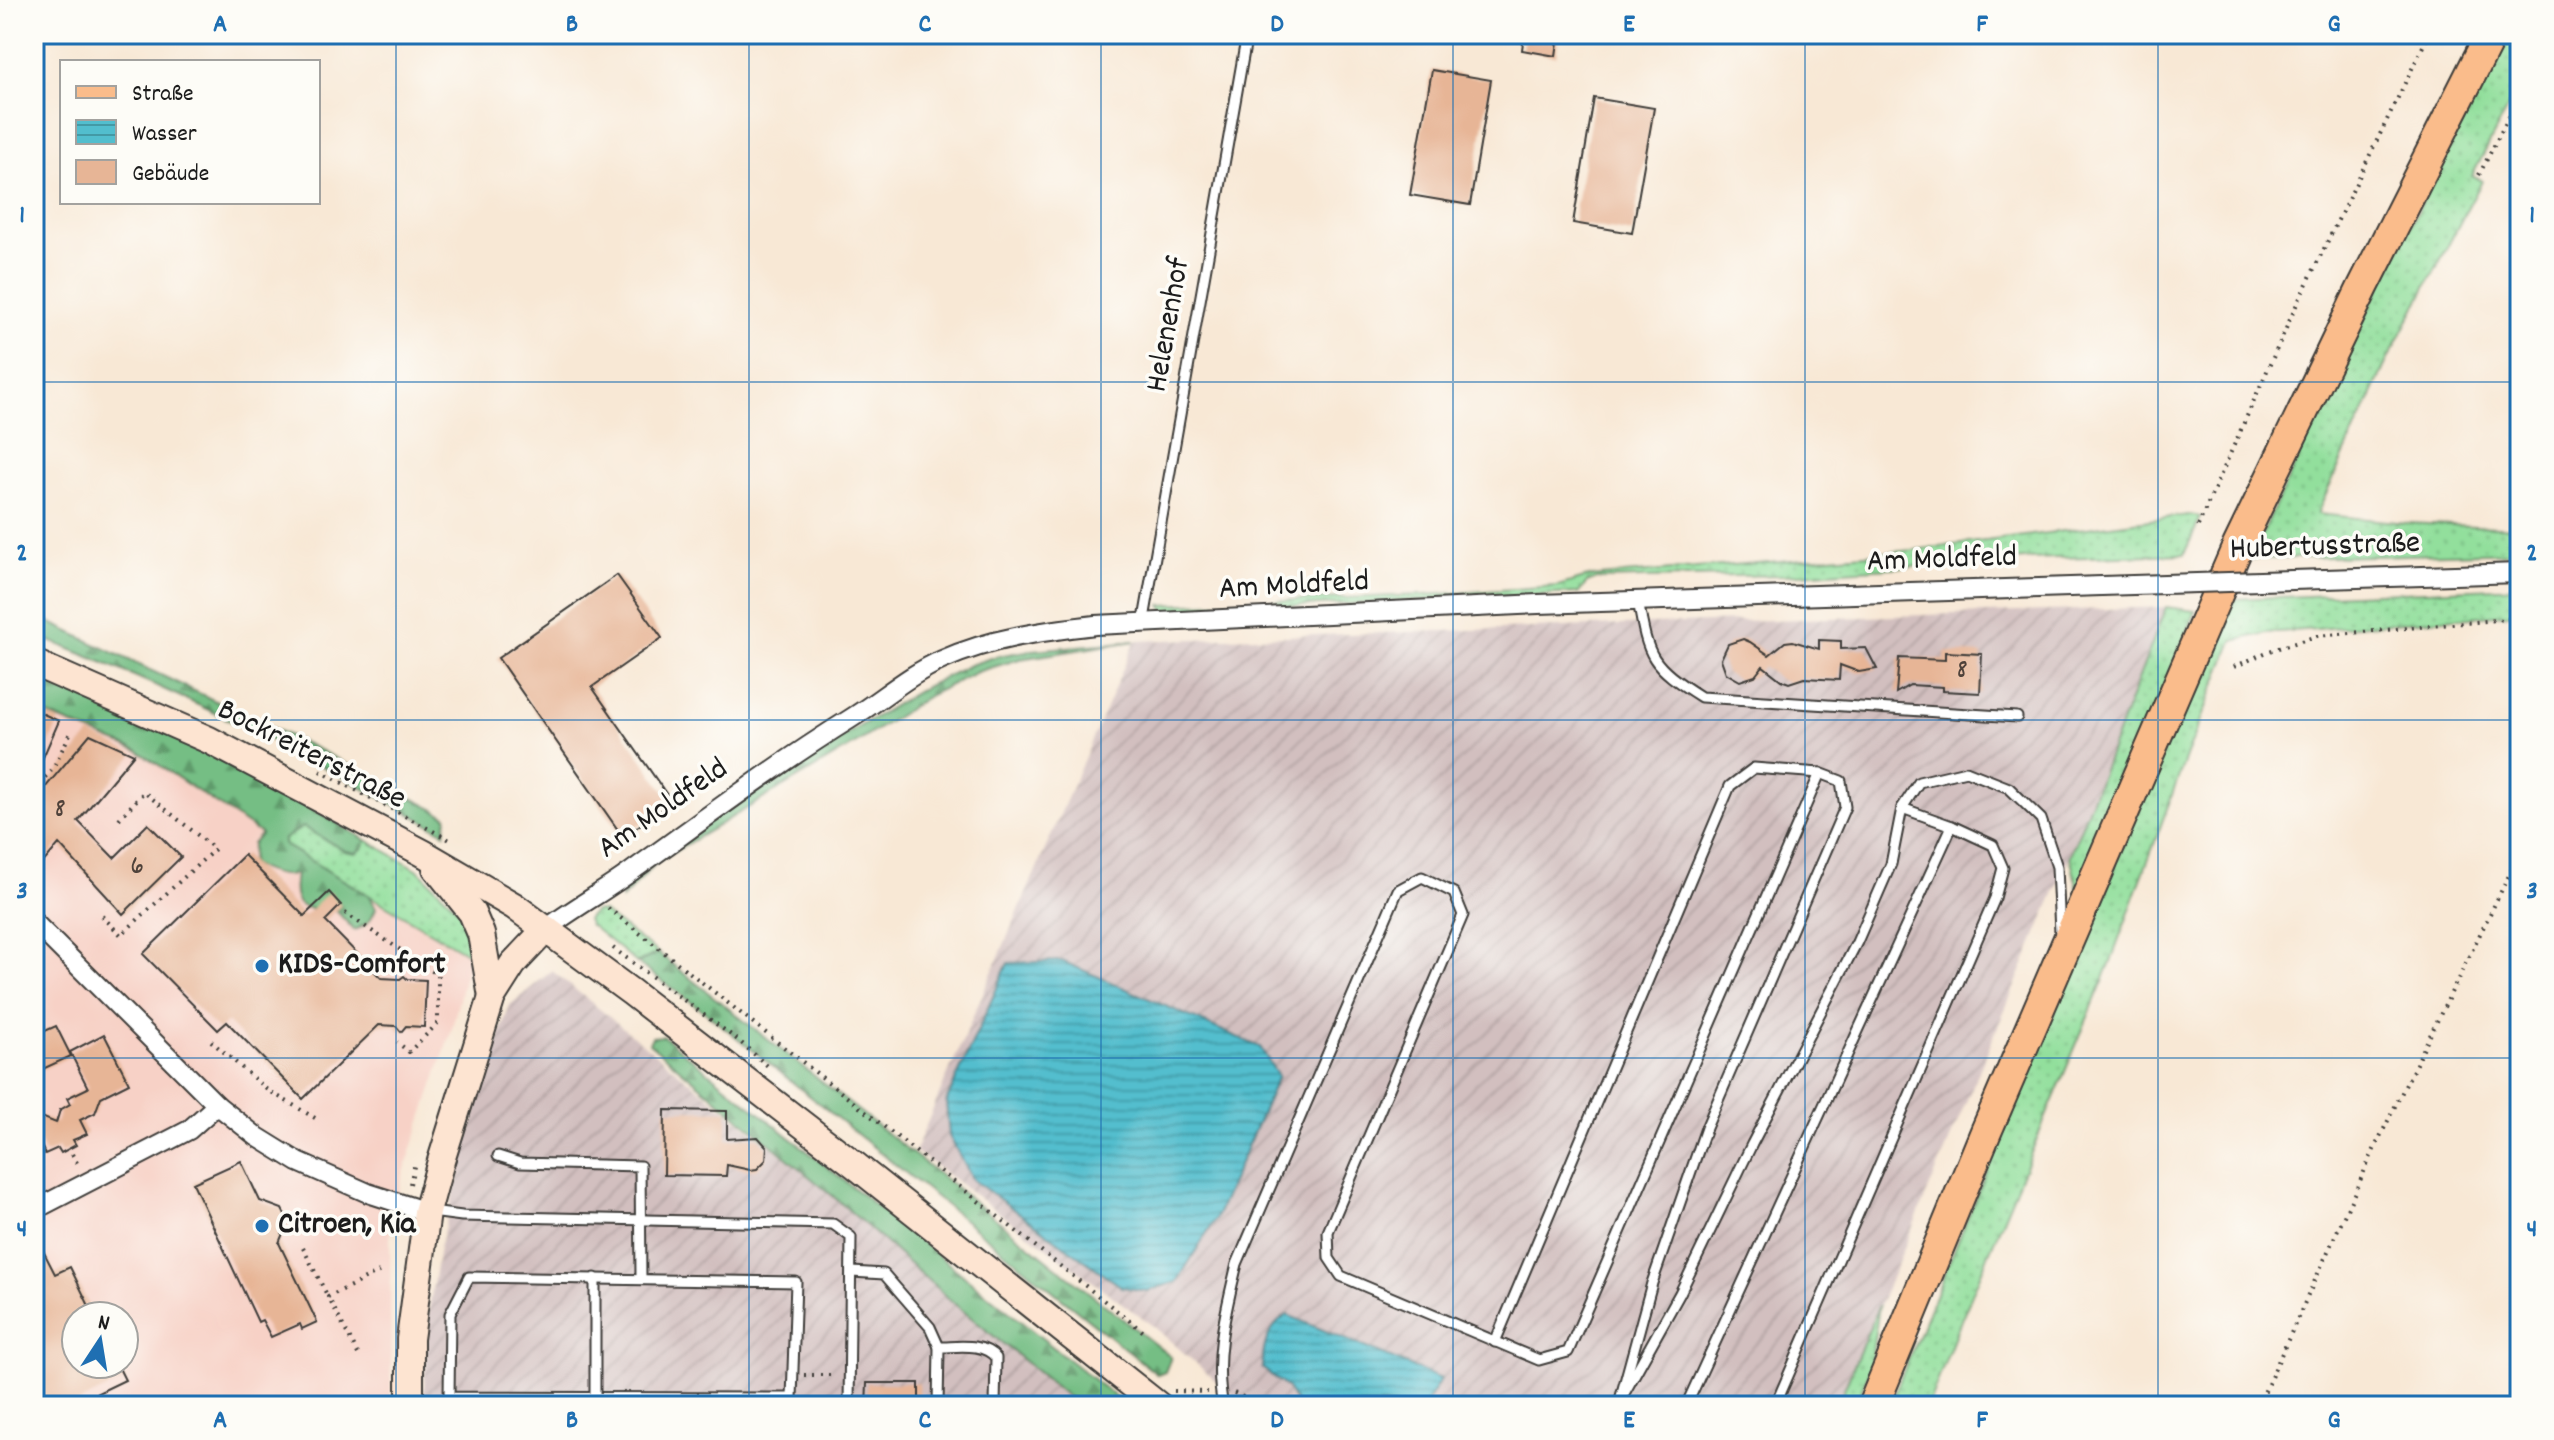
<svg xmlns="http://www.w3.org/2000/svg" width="2554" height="1440" font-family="Dekko,sans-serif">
<defs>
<pattern id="industrial-furrows" width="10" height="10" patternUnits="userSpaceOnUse" patternTransform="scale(2)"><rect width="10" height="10" fill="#d2bfbf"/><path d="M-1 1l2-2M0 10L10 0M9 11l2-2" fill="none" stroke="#b4a4a4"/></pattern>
<pattern id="grass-dots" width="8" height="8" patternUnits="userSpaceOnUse" patternTransform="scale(2)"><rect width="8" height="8" fill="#92df9c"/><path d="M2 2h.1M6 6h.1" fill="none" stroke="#7dbf86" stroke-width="1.8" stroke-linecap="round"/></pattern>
<pattern id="forest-firs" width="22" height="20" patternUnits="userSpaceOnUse" patternTransform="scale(2)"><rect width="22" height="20" fill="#75be84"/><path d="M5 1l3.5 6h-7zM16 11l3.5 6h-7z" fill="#5f9a6b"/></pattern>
<pattern id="water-rules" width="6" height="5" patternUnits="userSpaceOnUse" patternTransform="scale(2)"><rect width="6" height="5" fill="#52bece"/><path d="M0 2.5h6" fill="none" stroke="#439aa6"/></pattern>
</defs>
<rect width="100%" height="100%" fill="#fdfcf7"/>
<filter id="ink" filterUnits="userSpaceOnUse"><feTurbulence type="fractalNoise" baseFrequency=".0125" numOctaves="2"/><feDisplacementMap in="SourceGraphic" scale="16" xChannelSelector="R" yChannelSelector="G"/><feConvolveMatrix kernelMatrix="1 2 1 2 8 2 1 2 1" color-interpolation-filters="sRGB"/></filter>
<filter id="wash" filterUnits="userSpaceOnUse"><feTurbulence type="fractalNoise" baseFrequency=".006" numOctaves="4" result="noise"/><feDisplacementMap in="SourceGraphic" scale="32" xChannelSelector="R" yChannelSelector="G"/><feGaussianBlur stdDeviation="1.8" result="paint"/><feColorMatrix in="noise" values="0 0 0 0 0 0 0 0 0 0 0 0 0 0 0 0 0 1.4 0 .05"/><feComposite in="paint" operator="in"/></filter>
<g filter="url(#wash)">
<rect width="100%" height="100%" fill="#f8e8d5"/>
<!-- built -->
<path fill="#f7d1c6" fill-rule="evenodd" d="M34 708 138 751 262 834 470 954 451 1032 403 1175 390 1223 391 1406H34ZM76 1316H124V1364H76Z"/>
<!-- industrial -->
<g fill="url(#industrial-furrows)">
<path d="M2166 607 2070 856 1837 1406H1245L1153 1326 915 1151 1135 641Z"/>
<path d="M552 971 834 1197 957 1306 1079 1406H423L428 1316 439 1248 489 1063 510 1005Z"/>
</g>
<!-- grass -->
<g fill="url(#grass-dots)" stroke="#577e5c" stroke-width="2">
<path d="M2506 34H2520V85L2472 176 2482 181 2386 363 2317 514 2406 523 2520 528V552L2250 559 2377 292Z"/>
<path d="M2189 515 2201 517 2184 554 2026 559 1783 575 1597 579 1587 583 1579 593 1166 612 1161 605 1425 595 1558 586 1588 577 1914 550Z"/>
<path d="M2520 587V613L2266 633 2233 641 2187 754 2110 964 1961 1320 1928 1406H1889L2165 745 2232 599Z"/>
<path d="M2166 607 2196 611 2078 890 2070 856Z"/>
<path d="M303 827 345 851 363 848 366 840 417 869 461 912 474 932 468 954 284 845V839Z"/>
<path d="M595 911 603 912 658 953 637 963 589 924 587 919Z"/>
<path d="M1879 1305 1870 1369 1855 1406H1837Z"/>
</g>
<!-- forest -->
<g fill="url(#forest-firs)" stroke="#486d50" stroke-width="2">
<path d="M34 615 323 752 447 816 445 833C315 760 174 688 34 635Z"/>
<path d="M1135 641 1020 659 977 672 930 695 855 744 657 862 621 900 625 887 706 819 925 687 970 665 997 656 1032 650Z"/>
<path d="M34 676 144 721 263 780 366 840 363 848 356 853 345 851 303 827 284 839V845L370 896 376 908C371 920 367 926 354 930L332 906C302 913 290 907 296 874 282 878 263 872 251 863L252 844 261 834 138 751 48 715 34 725Z"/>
<path d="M658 953 1171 1357 1165 1372 1158 1375 706 1013 637 963Z"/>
<path d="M663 1036 1127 1406H1079L957 1306 834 1197 649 1043 652 1037Z"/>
</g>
<!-- water -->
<g fill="url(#water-rules)" stroke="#376d75" stroke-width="2">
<path d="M1062 961 1260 1047 1278 1076 1216 1218 1177 1282 1147 1291 1122 1287 973 1180 949 1136 946 1102 1008 963Z"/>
<path d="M1287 1315 1441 1379 1424 1406H1298L1286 1387 1262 1368C1263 1345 1268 1327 1287 1315Z"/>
</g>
<g id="blocks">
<!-- building -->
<g fill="#e7b596">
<path d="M1524 34H1559L1556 56 1522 50Z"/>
<path d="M1432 70 1491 80 1470 205 1410 195Z"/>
<path d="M1594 98 1654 108 1632 233 1573 223Z"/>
<path d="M617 575 662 638 592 687 672 802 623 837 498 658Z"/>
<path d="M1743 639 1750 642 1769 655 1785 642 1793 641 1819 649V640L1841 641V649L1866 648 1877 669 1859 672 1840 665 1839 680 1804 678 1789 683 1781 680 1763 666 1755 676 1740 681 1726 673 1721 659 1728 644Z"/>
<path d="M1945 652 1982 654 1980 693 1943 691V687L1910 685 1896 693 1899 658 1945 660Z"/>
<path d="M39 712 59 721 34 778V722Z"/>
<path d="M90 734 134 754 78 821 114 858 148 824 181 857 123 914 59 844 34 873V801Z"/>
<path d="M244 855 304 916 329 892 341 905 325 921 381 978 400 979 404 976 407 979 426 980 424 1027 406 1026 401 1032 396 1026 379 1025 303 1099 227 1022 218 1030 143 954Z"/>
<path d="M56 1026 71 1056 34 1073V1036Z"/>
<path d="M104 1034 129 1083 101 1097 95 1113 80 1120 87 1134 73 1140 76 1145 61 1153 58 1148 45 1154 34 1131 39 1116 56 1123 60 1110 70 1104 67 1098 88 1088 70 1052Z"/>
<path d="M665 1110 727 1111V1139L758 1137 767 1147 766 1160 757 1169 750 1170 727 1165 726 1176 664 1175Z"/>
<path d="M241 1161 260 1201 282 1209 288 1221 279 1243 317 1322 302 1329 300 1324 271 1337 262 1320 258 1322 193 1183Z"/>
<path d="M34 1233 55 1274 70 1267 94 1316H76V1364H117L125 1380 71 1406H34Z"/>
<path d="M867 1383H919V1406H866Z"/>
</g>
</g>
</g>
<g filter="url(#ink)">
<use href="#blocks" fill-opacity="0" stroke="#3d3b38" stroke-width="2"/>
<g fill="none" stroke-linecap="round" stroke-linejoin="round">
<!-- lane casing -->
<g stroke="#3d3b38" stroke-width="13">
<g id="lane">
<path d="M1638 600C1648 659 1651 665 1701 697L2017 717"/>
<path d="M1143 625 1247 34"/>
<path d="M498 1156 520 1163 640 1166 641 1278"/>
<path d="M431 1212 462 1216 833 1224 851 1237 849 1406"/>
<path d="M852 1272 884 1274 930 1327 939 1347 938 1406"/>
<path d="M469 1277 796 1282 792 1398 449 1397 450 1314Z"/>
<path d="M595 1278V1398"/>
<path d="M1495 1342 1730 786 1754 768 1820 773 1841 781 1845 807 1706 1128 1652 1283 1620 1400"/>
<path d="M939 1347C958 1347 984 1342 996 1358L995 1406"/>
<path d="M1223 1406C1213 1358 1226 1310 1237 1264L1398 890 1422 877 1454 893 1463 915 1328 1232 1329 1258 1341 1276 1539 1360 1568 1352 1820 773"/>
<path d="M1617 1406 1680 1293 1752 1144 1857 942 1891 864 1902 808 1919 782 1966 771 2009 788 2041 819 2057 867 2060 933"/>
<path d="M1686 1406 1952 826"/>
<path d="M1775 1406 1995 898 2003 868 1993 845 1952 826 1902 808"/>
</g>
</g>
<!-- street casing -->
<g stroke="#3d3b38" stroke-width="22">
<g id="street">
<path d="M2292 580 2520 573"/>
<path d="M34 922 217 1105 256 1136 298 1162 368 1193 427 1212"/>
<path d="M546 929C575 907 607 890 636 868 707 817 776 765 850 719 881 700 908 675 942 660 991 638 1043 631 1095 625L1538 604 2133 585"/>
<path d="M34 1210 189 1130 217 1105"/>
</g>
</g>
<!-- secondary casing -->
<g stroke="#3d3b38" stroke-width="30">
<g id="secondary">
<path d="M34 663 209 740 423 853 514 906 631 992 855 1165 1159 1406"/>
<path d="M436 868 472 913 481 934 492 997"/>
<path d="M410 1406V1339L427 1212 441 1161 492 997 513 964 546 929"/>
</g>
</g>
<!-- primary casing -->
<g stroke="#3d3b38" stroke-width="34">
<path id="primary" d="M1873 1406 1985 1134 2238 546 2363 287 2491 34"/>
</g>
<!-- path -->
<g stroke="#3d3b38" stroke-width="4" stroke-dasharray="2 6" stroke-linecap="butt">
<path d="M2479 175 2520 95"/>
<path d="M2198 526 2296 306 2429 34"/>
<path d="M2234 667 2269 651 2317 636 2520 618"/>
<path d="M320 771 450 840"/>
<path d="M34 789 52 770 72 730"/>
<path d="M608 908 1145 1333"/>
<path d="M345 913 438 975V1023L409 1052 397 1042"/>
<path d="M102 916 121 935 215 849 144 792 117 821"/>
<path d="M613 948 738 1040 771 1069"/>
<path d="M211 1041 266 1089 320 1121"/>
<path d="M72 1154 79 1166"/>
<path d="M410 1184 415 1162"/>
<path d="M303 1248 328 1297"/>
<path d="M358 1354 328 1297 379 1272"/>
<path d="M804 1375H835"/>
<path d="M1174 1391 1209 1392"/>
<path d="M1234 1393 1245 1398 1249 1406"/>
<path d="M2258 1406 2378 1141 2520 853"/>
</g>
<!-- lane -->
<use href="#lane" stroke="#fff" stroke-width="9"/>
<!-- street -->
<use href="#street" stroke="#fff" stroke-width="18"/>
<!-- secondary -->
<use href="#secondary" stroke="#fde4d1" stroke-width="26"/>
<!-- primary -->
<use href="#primary" stroke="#fabc8b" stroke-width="30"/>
<!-- street-bridge casing -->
<g stroke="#3d3b38" stroke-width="22" stroke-linecap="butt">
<path id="street-bridge" d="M2133 585 2292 580"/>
</g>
<!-- street-bridge -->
<use href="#street-bridge" stroke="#fff" stroke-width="18"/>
</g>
</g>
<!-- grid -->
<path fill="none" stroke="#1f6fb2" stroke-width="2" stroke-opacity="0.55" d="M396 34V1406M749 34V1406M1101 34V1406M1453 34V1406M1805 34V1406M2158 34V1406M34 382H2520M34 720H2520M34 1058H2520"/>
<!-- markers -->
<g fill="#1f6fb2" stroke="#fdfcf7" stroke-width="3">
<circle cx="262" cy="966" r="8"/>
<circle cx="262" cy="1226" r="8"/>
</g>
<g text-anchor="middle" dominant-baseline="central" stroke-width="7" stroke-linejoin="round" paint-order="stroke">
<!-- number labels -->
<g font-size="28" fill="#4f423a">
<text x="1962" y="672">8</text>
<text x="60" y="811">8</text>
<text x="137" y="868">6</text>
</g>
<!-- street labels -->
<g font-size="32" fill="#1c1c1c" stroke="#fdfcf7">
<text transform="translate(1170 325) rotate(-80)">Helenenhof</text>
<text transform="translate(2325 548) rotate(-2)">Hubertusstraße</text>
<text transform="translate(1942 561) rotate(-2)">Am Moldfeld</text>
<text transform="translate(1294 587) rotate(-3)">Am Moldfeld</text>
<text transform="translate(311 756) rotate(27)">Bockreiterstraße</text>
<text transform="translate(664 810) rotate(-35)">Am Moldfeld</text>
</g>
<!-- poi labels -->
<g font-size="32" font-weight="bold" fill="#1c1c1c" stroke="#fdfcf7" text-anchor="start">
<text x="278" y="966">KIDS-Comfort</text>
<text x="278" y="1226">Citroen, Kia</text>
</g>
</g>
<!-- margin -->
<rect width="2554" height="1440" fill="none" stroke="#fdfcf7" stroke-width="88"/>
<!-- legend -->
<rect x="60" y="60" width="260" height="144" fill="#fdfcf7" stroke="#a3a29f" stroke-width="2"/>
<rect x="76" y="86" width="40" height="12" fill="#fabc8b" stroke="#a3a29f" stroke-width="2"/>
<text x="132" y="100" font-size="24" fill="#1c1c1c">Straße</text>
<rect x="76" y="120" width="40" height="24" fill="url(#water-rules)" stroke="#a3a29f" stroke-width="2"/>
<text x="132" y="140" font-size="24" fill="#1c1c1c">Wasser</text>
<rect x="76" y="160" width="40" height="24" fill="#e7b596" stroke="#a3a29f" stroke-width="2"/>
<text x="132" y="180" font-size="24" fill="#1c1c1c">Gebäude</text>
<!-- north arrow -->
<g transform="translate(100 1340) rotate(12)"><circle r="38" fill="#fdfcf7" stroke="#a3a29f" stroke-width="2"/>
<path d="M0-6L14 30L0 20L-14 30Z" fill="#1f6fb2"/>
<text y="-12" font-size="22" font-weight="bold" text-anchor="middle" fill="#1c1c1c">N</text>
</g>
<rect x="44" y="44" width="2466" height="1352" fill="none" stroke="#1f6fb2" stroke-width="3"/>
<g font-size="26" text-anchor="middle" font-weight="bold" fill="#1f6fb2">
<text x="220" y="31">A</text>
<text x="572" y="31">B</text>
<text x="925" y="31">C</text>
<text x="1277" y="31">D</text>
<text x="1629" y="31">E</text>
<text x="1982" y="31">F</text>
<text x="2334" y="31">G</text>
<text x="22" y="222">1</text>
<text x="2532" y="222">1</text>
<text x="22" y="560">2</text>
<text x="2532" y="560">2</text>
<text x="22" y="898">3</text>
<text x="2532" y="898">3</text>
<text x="22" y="1236">4</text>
<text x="2532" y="1236">4</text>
<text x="220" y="1427">A</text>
<text x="572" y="1427">B</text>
<text x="925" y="1427">C</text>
<text x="1277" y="1427">D</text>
<text x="1629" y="1427">E</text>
<text x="1982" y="1427">F</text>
<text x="2334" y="1427">G</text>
</g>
</svg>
